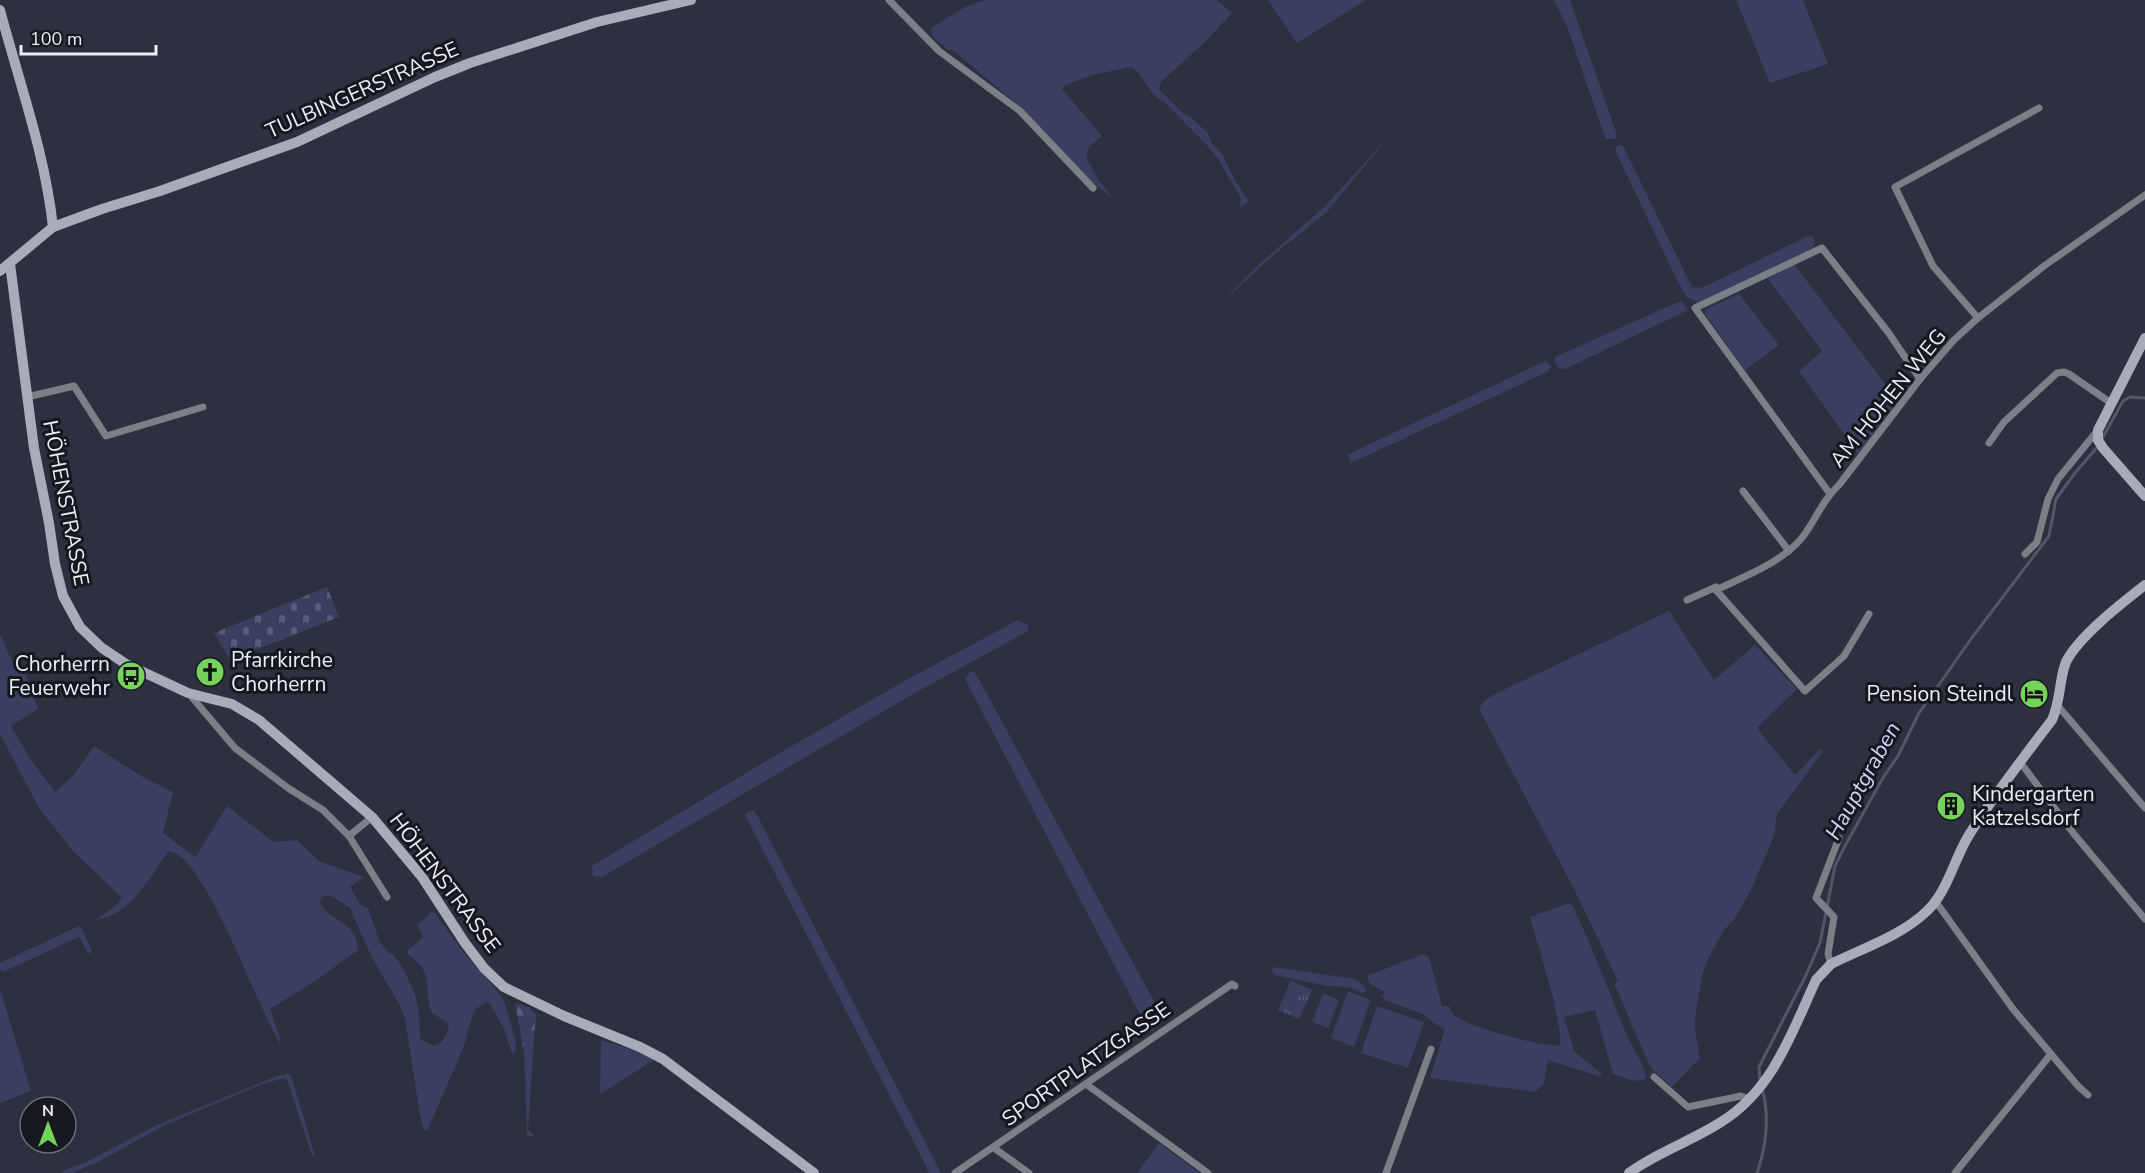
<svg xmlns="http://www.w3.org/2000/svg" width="2145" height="1173" font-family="'Nunito Sans',sans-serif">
<defs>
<pattern id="forest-firs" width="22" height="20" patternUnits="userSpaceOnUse" patternTransform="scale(1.5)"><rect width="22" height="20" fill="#3a3e61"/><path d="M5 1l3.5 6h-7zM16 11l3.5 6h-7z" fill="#575a78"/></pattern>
<pattern id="cemetery-stones" width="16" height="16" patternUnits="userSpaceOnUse" patternTransform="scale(1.5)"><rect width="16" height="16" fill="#3a3e61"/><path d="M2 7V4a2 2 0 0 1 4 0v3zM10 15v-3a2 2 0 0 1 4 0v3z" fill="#575a78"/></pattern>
<pattern id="park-tufts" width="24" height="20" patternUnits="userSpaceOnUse" patternTransform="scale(1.5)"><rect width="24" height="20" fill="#3a3e61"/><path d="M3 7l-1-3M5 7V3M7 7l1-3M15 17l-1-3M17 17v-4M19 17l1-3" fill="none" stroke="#575a78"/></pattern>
</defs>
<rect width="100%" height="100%" fill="#2d303f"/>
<!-- green -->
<g fill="#3a3e61">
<path d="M985 0H1217L1232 13 1205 42 1161 82 1159 89 1185 115 1189 116 1208 133 1211 142 1222 154 1236 182 1249 201 1240 208 1241 198 1218 159 1205 143 1164 102C1148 95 1145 75 1131 67L1092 75 1064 86 1062 89 1102 136 1090 146 1086 157 1096 176 1113 199 1083 174 1018 105 953 50H949L934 39 930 29 965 7Z"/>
<path d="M1268 0H1366L1297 43Z"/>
<path d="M1554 0H1570L1617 135 1615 139H1606L1604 135 1568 29Z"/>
<path d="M1736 0H1803L1828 64 1770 83Z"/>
<path d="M1392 133 1326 213 1276 253 1220 304 1255 268 1326 205Z"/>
<path d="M1620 145 1623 146 1692 287 1700 288 1712 283 1810 235 1814 239V248L1699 303 1687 297 1677 280 1615 150 1617 146Z"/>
<path d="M1794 264 1898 401 1858 454 1799 371 1822 351 1768 279Z"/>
<path d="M1739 294 1779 345 1745 370 1705 314 1707 309Z"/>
<path d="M1678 302H1682L1688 310 1565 369H1559L1554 360 1555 357Z"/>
<path d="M1545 361 1551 366 1549 371 1351 463 1348 455 1359 449Z"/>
<path d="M1669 611 1714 680 1755 645 1797 689 1757 728 1795 775 1818 751 1822 749 1823 751 1777 814 1774 836 1750 892 1734 920 1724 930 1707 961 1703 972 1695 1018V1030L1700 1058 1672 1087 1653 1070 1647 1060 1617 990 1614 984 1618 981 1574 889 1479 709 1483 702 1495 694Z"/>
<path d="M1018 620 1028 625V631L913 694 602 877 593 876 592 866 771 758 908 679Z"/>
<path d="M0 633 11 659 25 672 38 709 11 726 29 757 55 792 74 775 94 746 141 776 173 792 163 833 193 855 196 856 227 806 274 842 297 840 319 861 364 877 350 887 360 904 368 908 380 943 389 953 394 955 405 972 415 994 419 1013 420 1039 434 1046C445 1043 447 1033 449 1024L432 1013 429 1006 426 976 422 967 406 952 423 937 417 925 433 911 464 953 494 987 504 1001 515 1039 516 1051 512 1053 504 1029 488 1001 474 1010 464 1046 427 1131 423 1128 420 1115 405 1019 398 1002 372 958 350 908 335 898 328 895 322 897 320 903C332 924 356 919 358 950L315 981 270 1009 281 1042 280 1043C258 1010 205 855 169 851 150 876 130 917 95 920L114 907 122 898 72 850 39 808 0 734Z"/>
<path d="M970 672H975L1163 1018 1162 1023 1150 1026 1145 1024 965 679Z"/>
<path d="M753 810 756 813 941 1173H929L926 1166 746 817V813Z"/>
<path d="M1569 903 1573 906C1593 950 1610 993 1628 1038 1633 1049 1647 1069 1646 1079L1633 1081 1613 1074 1595 1010 1564 1017 1574 1051 1602 1074 1601 1077 1548 1060 1544 1084 1535 1092 1430 1078 1445 1029 1432 1022 1423 1014 1384 1000 1382 996 1385 992 1370 984 1367 976 1423 954 1429 957 1442 1006H1449C1450 1009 1451 1012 1453 1014 1464 1026 1544 1048 1560 1045V1033L1553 997 1530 917Z"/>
<path d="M79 926 82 929 92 951 91 953H88L79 937 3 972 0 970V963Z"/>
<path d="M1274 967 1355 979 1365 987 1366 992 1362 993 1349 987 1327 986 1275 975 1272 971Z"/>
<path d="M0 989 31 1091 0 1103Z"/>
<path d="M1348 991 1371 1000 1354 1047 1331 1038Z"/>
<path d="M1323 993 1339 1000 1328 1028 1312 1022Z"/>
<path d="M1377 1006 1424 1022 1408 1068 1361 1053Z"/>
<path d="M601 1040 645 1054 654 1060 600 1094Z"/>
<path d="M524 1053 533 1055 528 1130 534 1134 532 1137 527 1135Z"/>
<path d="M288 1074 291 1075 316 1159 311 1153 287 1079 284 1078 260 1085 165 1125 98 1162 72 1173H62V1171L84 1163 161 1123 277 1076Z"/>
<path d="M1159 1143 1200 1173H1137Z"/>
</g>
<!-- forest -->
<path fill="url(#forest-firs)" d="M515 1003 527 1006 536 1014 533 1055 524 1053Z"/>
<!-- cemetery -->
<path fill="url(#cemetery-stones)" d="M327 587 339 617 230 660 214 633Z"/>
<!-- park -->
<path fill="url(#park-tufts)" d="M1291 981 1312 990 1299 1019 1278 1010Z"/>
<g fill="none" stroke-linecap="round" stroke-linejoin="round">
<!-- stream -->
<g stroke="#53546d" stroke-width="3">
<path d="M2102 439 2123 401 2130 397 2145 398"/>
<path d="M1760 1080 1759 1067 1806 975 1820 943 1835 866 1846 844 1884 776 1898 756 1919 713 1971 639 2049 536 2056 499 2075 473 2099 445"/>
<path d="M1757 1173C1766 1148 1770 1115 1762 1089"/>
</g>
<!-- street -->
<g stroke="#7d7f87" stroke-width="7">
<path d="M889 0 939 51 1020 111 1093 188"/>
<path d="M1978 318 1933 266 1895 187 2039 108"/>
<path d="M27 397 74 386 106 436 203 407"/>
<path d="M1989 443 2004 422 2057 373 2064 372 2069 374 2111 403"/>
<path d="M1743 491 1789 551"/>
<path d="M1830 494 1695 308 1822 248 1888 332 1920 379"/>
<path d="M2025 554 2037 542 2048 499 2058 479 2098 430"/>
<path d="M1716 590 1805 691 1844 656 1869 614"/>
<path d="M1687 600 1716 587V590C1745 576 1779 564 1801 539 1815 522 1822 500 1839 485L1920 379 1954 340 1978 318 2044 266 2145 195"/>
<path d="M190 695 235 748 288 788 323 810 349 836 387 897"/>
<path d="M2058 706 2145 808"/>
<path d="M2020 762 2074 834 2145 919"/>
<path d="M349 836 372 817"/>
<path d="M1936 902 2013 1009 2078 1086 2088 1095"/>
<path d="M1831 964 1828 954 1834 917 1816 898 1839 838"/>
<path d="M1654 1077 1688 1107 1741 1096 1750 1099"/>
<path d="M1086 1084 1208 1173"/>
<path d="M994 1148 1029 1173"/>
<path d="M955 1173 1232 984 1235 986"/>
<path d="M1386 1173 1431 1049"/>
<path d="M1955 1173 2051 1054"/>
</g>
<!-- secondary -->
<g stroke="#a9abb8" stroke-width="10">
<path d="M0 10C19 82 45 153 53 227"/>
<path d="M10 264 34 448 49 523 55 564 63 596 80 627 102 648 126 664 188 693 232 704 259 720 372 817 422 877 465 943 484 968 504 987 564 1016 640 1047 663 1059 814 1173"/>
<path d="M0 271 53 227 102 209 160 191 297 142 435 77 470 63 597 22 691 0"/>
<path d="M2145 338 2098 430V440L2103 448 2145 496"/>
<path d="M1629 1173C1657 1152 1692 1141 1721 1122 1773 1090 1792 1032 1816 980L1831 964C1863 948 1901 936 1927 911 1948 891 1954 859 1969 835 1994 795 2023 758 2052 720 2061 700 2059 679 2066 662 2078 637 2122 603 2145 585"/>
</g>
</g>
<!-- icons -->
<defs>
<g id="church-disc" transform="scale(1.5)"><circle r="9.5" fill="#75d25b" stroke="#17181f"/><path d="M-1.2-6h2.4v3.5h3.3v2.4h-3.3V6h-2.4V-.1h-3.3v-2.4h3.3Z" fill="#111"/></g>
<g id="bus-disc" transform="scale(1.5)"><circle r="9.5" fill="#75d25b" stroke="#17181f"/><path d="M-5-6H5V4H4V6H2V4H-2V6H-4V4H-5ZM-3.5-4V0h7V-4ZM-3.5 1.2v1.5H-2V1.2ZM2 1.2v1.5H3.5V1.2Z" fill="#111"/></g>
<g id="hotel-disc" transform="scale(1.5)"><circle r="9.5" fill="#75d25b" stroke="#17181f"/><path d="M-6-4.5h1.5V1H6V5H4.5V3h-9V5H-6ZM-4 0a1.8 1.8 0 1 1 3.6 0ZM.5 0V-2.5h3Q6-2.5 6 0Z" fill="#111"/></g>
<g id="building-disc" transform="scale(1.5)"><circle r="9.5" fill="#75d25b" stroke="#17181f"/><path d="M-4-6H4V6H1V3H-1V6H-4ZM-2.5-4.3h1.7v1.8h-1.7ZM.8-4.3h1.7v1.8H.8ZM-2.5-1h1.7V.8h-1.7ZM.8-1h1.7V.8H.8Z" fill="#111"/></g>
</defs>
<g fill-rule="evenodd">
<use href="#church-disc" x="210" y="672"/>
<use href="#bus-disc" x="131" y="676"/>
<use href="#hotel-disc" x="2034" y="694"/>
<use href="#building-disc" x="1951" y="806"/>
</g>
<g text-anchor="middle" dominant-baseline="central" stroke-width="6" stroke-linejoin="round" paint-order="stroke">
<!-- street labels -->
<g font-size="21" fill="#eceef8" stroke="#17181f">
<text transform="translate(362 90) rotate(-24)">TULBINGERSTRASSE</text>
<text transform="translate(1888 398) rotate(-51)">AM HOHEN WEG</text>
<text transform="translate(66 503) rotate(79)">HÖHENSTRASSE</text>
<text transform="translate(445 883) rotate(53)">HÖHENSTRASSE</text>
<text transform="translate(1086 1064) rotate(-35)">SPORTPLATZGASSE</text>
</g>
<!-- poi labels -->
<g font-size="21" fill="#eceef8" stroke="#17181f" text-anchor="start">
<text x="231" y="660">Pfarrkirche<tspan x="231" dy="24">Chorherrn</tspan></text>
<text x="110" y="664" text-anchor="end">Chorherrn<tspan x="110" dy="24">Feuerwehr</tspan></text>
<text x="2013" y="694" text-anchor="end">Pension Steindl</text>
<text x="1972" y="794">Kindergarten<tspan x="1972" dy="24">Katzelsdorf</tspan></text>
</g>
<!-- water labels -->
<g font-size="22" font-style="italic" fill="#ced4fd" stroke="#17181f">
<text transform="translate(1863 781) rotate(-61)">Hauptgraben</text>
</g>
</g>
<!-- north arrow -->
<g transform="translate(48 1125)"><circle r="28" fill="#17181f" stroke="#6c6e76" stroke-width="1.5"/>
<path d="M0-4.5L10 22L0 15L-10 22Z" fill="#75d25b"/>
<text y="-9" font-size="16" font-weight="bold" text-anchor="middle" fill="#eceef8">N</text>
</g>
<!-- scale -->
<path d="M21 45v9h135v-9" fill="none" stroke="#eceef8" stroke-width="3"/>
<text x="30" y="45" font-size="18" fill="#eceef8" stroke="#17181f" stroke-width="4.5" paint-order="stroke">100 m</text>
</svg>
